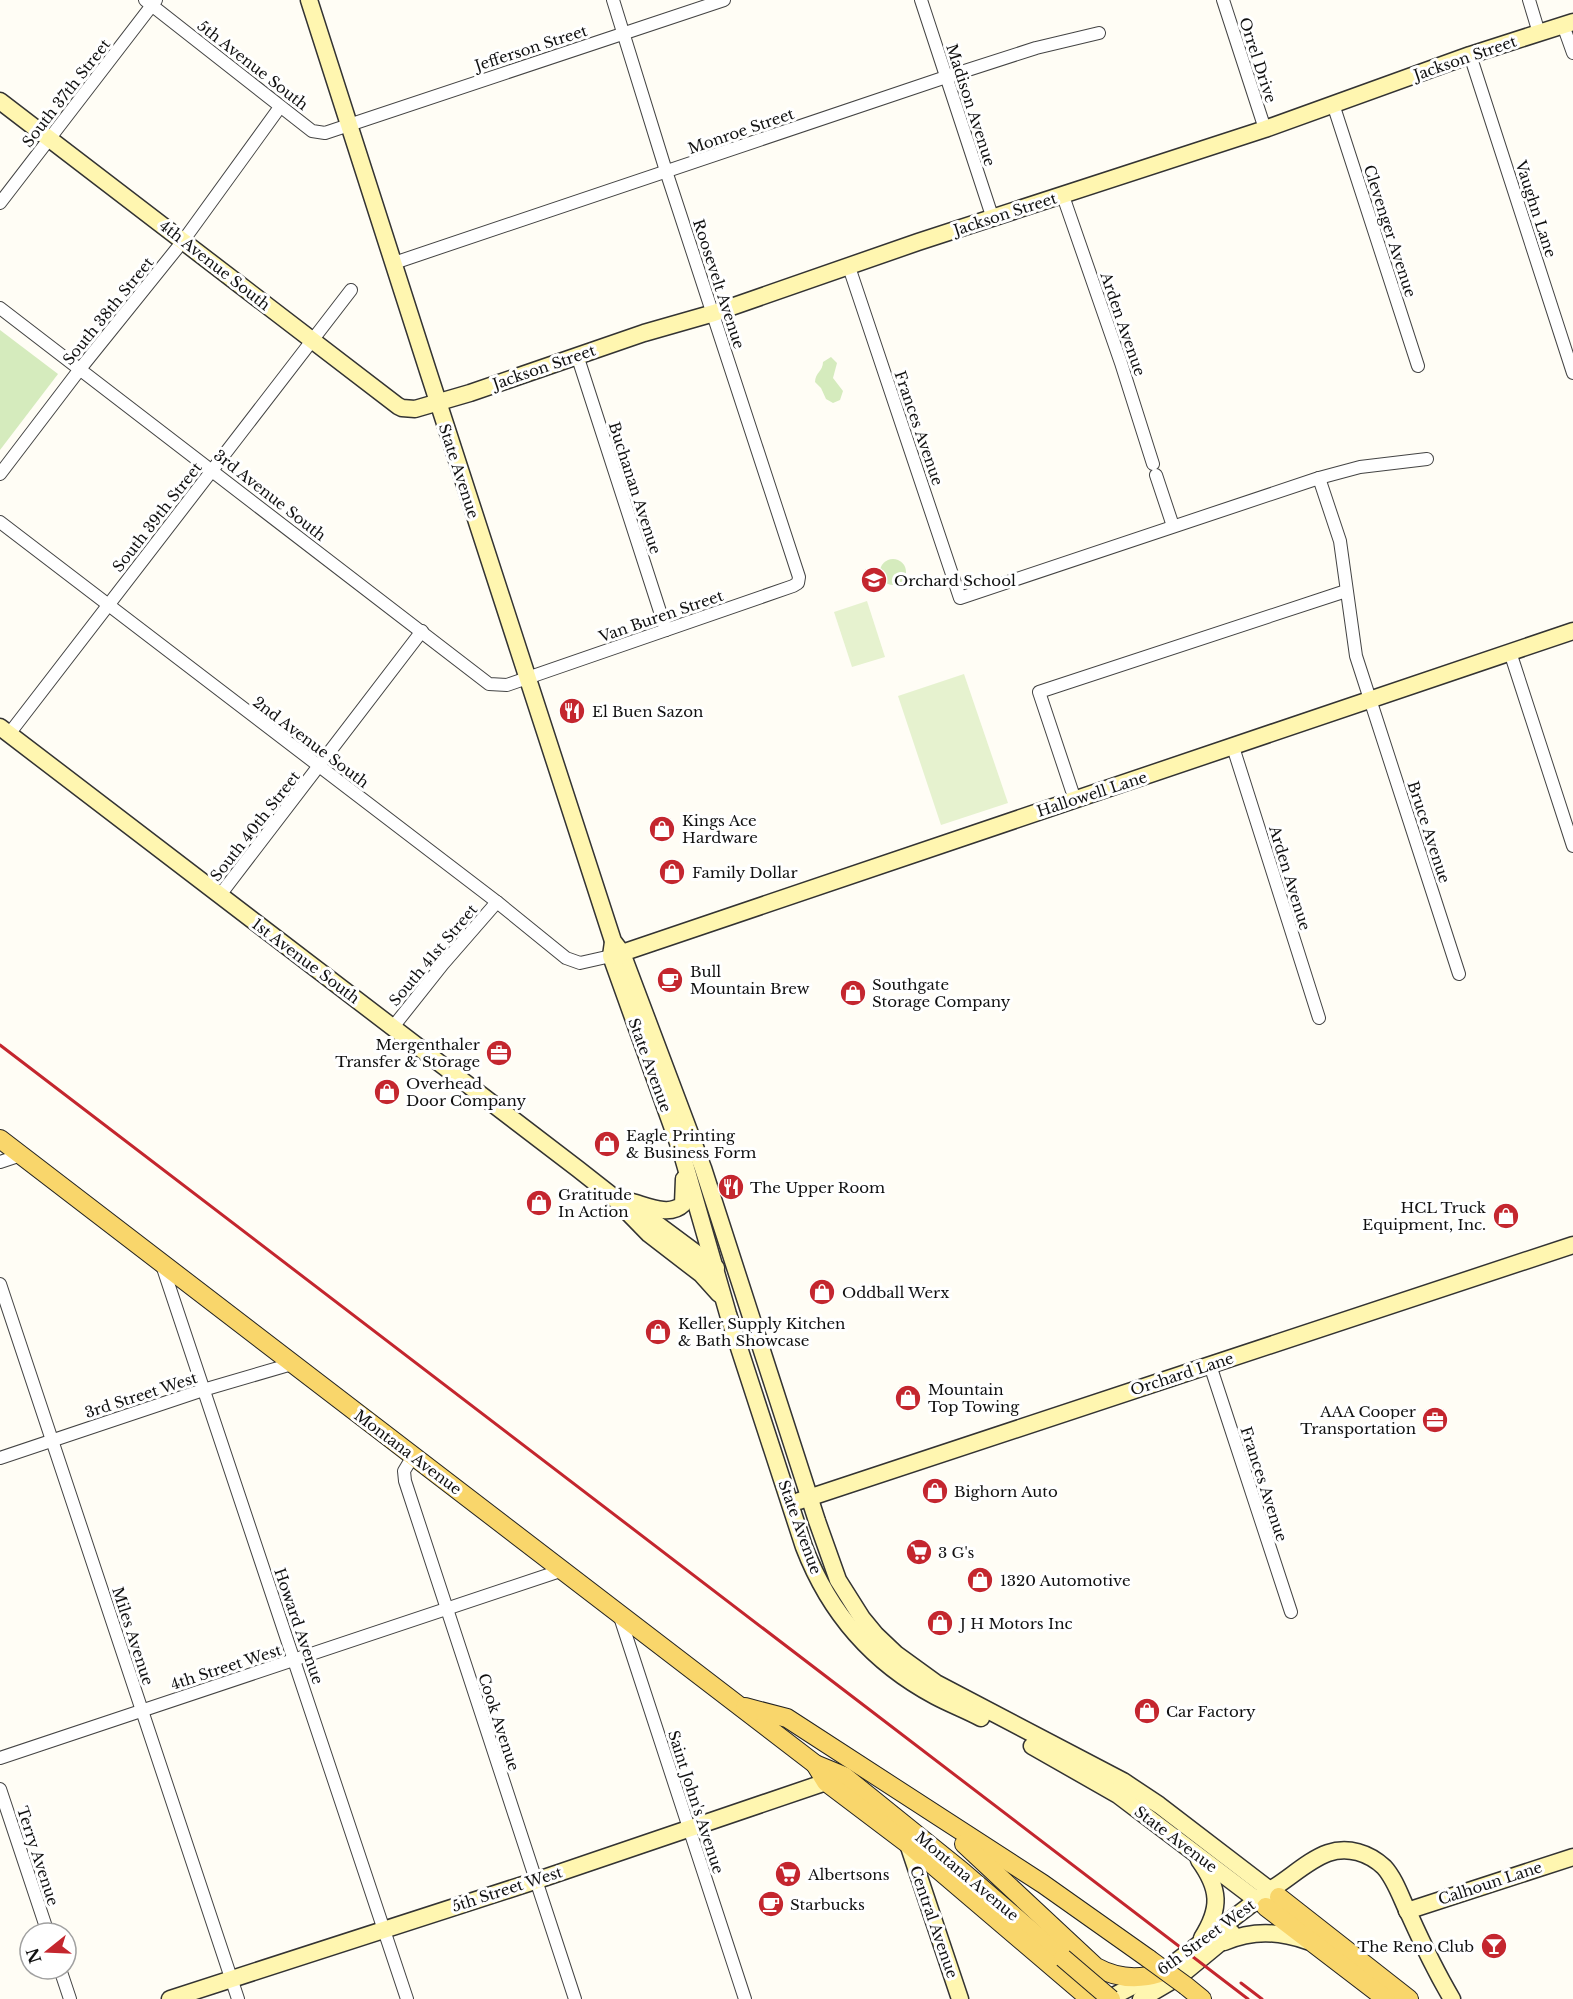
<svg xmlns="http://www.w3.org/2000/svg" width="1573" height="1999" font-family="'Libre Baskerville',serif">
<rect width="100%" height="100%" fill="#fffdf5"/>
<!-- green -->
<g fill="#d5ebbd">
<path d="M0 330 58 374 0 450Z"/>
<path d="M831 357 837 363 833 378 843 391 840 400 833 403 826 399 821 388 815 382C815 373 823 371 823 362Z"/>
<circle cx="893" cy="572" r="13"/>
</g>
<!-- pitch -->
<g fill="#e6f2cf">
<path d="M867 601 885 657 852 667 834 612Z"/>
<path d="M964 674 1008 803 941 825 898 696Z"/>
</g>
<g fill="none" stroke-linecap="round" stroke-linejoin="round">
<!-- street casing -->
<g stroke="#444" stroke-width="14">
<g id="street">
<path d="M145 0 312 131 325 133 724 0"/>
<path d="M921 0 993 219"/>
<path d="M1223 0 1265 129"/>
<path d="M1529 0 1539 33"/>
<path d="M1563 25 1573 53"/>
<path d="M1470 55 1573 373"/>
<path d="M1333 104 1418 366"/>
<path d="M1063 196 1121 363 1153 464"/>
<path d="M0 203 156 0"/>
<path d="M394 263 946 77 1036 48 1099 33"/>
<path d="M849 267 960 598 1319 478 1360 467 1427 459"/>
<path d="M0 308 489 684 507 685 793 586 798 583 799 577 666 171 613 0"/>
<path d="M577 355 666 630"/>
<path d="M0 474 80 369 183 241 280 107"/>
<path d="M1156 475 1173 526"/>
<path d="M1319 478 1340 541 1356 656 1459 974"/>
<path d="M0 522 497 902 566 958 580 963 611 956"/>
<path d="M1510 652 1573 846"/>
<path d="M9 734 351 290"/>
<path d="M1233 747 1319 1018"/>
<path d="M1075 800 1039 692 1346 591"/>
<path d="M220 895 422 631"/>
<path d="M393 1027 443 964 497 902"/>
<path d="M0 1162 21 1155"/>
<path d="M162 1265 407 1999"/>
<path d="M0 1284 238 1999"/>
<path d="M1210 1365 1291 1612"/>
<path d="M413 1456 404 1471 405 1481 575 1999"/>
<path d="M0 1458 203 1390 292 1364"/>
<path d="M619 1614 745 1999"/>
<path d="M0 1758 563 1570"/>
<path d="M0 1789 48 1933"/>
<path d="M60 1969 70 1999"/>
</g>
</g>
<!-- secondary casing -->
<g stroke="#333" stroke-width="19">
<g id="secondary">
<path d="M309 0C409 314 511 628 613 941L622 953 703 1168 817 1521 838 1580 862 1618 876 1635 896 1654 936 1683 1123 1781 1159 1805 1279 1897"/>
<path d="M0 101 398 406 402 408 415 409 470 393 644 333 714 313 918 242 1265 129 1470 55 1573 22"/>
<path d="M0 727 578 1169 611 1195 649 1234 701 1274 719 1294"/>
<path d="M613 942 611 956 682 1154 728 1314 804 1547C829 1612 873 1663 935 1696 950 1704 966 1710 981 1718"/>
<path d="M613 956 1573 631"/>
<path d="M632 1202C647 1206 670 1217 683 1204L684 1179"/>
<path d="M632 1208 650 1219 716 1268"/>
<path d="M799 1501 1573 1245"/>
<path d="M1032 1746 1118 1795 1266 1907"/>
<path d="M908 1844 960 1999"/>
<path d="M1199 1860C1220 1889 1221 1908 1202 1938"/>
<path d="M1407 1911 1573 1857"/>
<path d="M1224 1942C1253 1930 1278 1931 1307 1941"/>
<path d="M170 1999 535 1881 838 1778"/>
<path d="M1108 1999 1169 1967 1270 1890C1289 1879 1308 1860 1328 1853 1348 1846 1369 1853 1384 1867 1396 1880 1402 1901 1410 1916 1423 1945 1436 1972 1452 1999"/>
<path d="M1141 1999 1180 1976 1232 1933"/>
</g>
</g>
<!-- primary casing -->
<g stroke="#222" stroke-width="20">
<g id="primary">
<path d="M0 1139 815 1764 844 1776 963 1872 1063 1958"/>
<path d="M745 1707 787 1718 1043 1884 1149 1959"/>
<path d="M815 1764 826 1782 908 1844 1090 1999"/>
<path d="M964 1844 1096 1967C1116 1978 1138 1980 1160 1973"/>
<path d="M1279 1897 1409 1999"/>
<path d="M1266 1907 1386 1999"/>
<path d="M1186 1986 1202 1999"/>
</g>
</g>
<!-- street -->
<use href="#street" stroke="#fff" stroke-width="12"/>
<!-- secondary -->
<use href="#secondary" stroke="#fff6b0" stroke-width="16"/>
<!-- primary -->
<use href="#primary" stroke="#f9d66b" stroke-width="18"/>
<!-- rail -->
<g stroke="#c4262e" stroke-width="3">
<path d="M0 1045 1248 1999"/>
<path d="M1241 1983 1262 1999"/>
</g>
<!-- primary-bridge casing -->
<g stroke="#222" stroke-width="20" stroke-linecap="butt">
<g id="primary-bridge">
<path d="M1063 1958 1111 1999"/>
<path d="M1149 1959 1186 1986"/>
</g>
</g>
<!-- primary-bridge -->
<use href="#primary-bridge" stroke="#f9d66b" stroke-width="18"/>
</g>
<!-- icons -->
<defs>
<g id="school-disc" transform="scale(1.35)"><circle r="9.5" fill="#c4262e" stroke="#fff"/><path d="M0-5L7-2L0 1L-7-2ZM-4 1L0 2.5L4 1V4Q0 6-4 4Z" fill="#fff"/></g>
<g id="restaurant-disc" transform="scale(1.35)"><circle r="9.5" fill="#c4262e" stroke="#fff"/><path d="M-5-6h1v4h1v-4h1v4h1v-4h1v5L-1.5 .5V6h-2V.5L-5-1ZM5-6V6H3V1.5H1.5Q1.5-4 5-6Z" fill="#fff"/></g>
<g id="shop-disc" transform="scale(1.35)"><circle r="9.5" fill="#c4262e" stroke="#fff"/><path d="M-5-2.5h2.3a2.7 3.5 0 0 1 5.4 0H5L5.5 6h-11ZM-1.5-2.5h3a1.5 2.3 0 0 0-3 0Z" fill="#fff"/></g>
<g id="cafe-disc" transform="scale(1.35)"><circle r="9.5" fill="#c4262e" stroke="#fff"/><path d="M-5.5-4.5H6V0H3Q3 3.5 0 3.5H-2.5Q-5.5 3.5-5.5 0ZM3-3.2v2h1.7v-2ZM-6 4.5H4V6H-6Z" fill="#fff"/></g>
<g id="office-disc" transform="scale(1.35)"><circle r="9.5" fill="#c4262e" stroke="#fff"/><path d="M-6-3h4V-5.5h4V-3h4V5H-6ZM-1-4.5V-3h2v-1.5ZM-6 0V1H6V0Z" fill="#fff"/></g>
<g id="supermarket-disc" transform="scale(1.35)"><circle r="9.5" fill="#c4262e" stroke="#fff"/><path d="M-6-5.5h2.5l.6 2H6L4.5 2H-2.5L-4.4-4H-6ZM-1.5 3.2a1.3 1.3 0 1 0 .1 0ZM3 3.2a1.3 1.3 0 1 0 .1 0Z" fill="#fff"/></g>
<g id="bar-disc" transform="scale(1.35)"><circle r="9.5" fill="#c4262e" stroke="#fff"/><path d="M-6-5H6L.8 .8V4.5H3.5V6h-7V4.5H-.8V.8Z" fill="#fff"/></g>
</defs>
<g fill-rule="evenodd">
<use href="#school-disc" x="874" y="580"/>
<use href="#restaurant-disc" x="572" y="711"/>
<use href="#shop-disc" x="662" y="829"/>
<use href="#shop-disc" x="672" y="872"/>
<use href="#cafe-disc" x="670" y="980"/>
<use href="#shop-disc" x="853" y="993"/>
<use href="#office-disc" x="499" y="1053"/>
<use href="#shop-disc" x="387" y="1092"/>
<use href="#shop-disc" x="607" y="1144"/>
<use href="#restaurant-disc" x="731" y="1187"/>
<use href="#shop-disc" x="539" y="1203"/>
<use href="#shop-disc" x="1506" y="1216"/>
<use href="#shop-disc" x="822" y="1292"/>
<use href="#shop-disc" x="658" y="1332"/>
<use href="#shop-disc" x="908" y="1398"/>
<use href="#office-disc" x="1435" y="1420"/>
<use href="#shop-disc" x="935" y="1491"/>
<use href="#supermarket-disc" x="919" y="1552"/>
<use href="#shop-disc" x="980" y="1580"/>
<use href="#shop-disc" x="940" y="1623"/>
<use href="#shop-disc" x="1147" y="1711"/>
<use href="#supermarket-disc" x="788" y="1874"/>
<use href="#cafe-disc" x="771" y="1904"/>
<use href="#bar-disc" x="1494" y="1946"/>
</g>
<g text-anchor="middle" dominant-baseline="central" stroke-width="6" stroke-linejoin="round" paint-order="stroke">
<!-- street labels -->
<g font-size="15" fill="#111" stroke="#fff">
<text transform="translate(531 48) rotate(-18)">Jefferson Street</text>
<text transform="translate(1465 58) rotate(-19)">Jackson Street</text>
<text transform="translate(1258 60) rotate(72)">Orrel Drive</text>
<text transform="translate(253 65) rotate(38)">5th Avenue South</text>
<text transform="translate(66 93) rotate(-52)">South 37th Street</text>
<text transform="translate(971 105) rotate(72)">Madison Avenue</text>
<text transform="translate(741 131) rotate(-19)">Monroe Street</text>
<text transform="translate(1536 209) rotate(72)">Vaughn Lane</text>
<text transform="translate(1005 214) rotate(-18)">Jackson Street</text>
<text transform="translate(1390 231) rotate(72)">Clevenger Avenue</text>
<text transform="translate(215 265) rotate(38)">4th Avenue South</text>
<text transform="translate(719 284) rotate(72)">Roosevelt Avenue</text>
<text transform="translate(108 311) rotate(-51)">South 38th Street</text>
<text transform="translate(1123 324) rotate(71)">Arden Avenue</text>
<text transform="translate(544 367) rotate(-19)">Jackson Street</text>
<text transform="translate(919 428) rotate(71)">Frances Avenue</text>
<text transform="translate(459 471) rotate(72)">State Avenue</text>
<text transform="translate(635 488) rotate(72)">Buchanan Avenue</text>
<text transform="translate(270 495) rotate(38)">3rd Avenue South</text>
<text transform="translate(157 517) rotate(-52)">South 39th Street</text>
<text transform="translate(661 616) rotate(-19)">Van Buren Street</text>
<text transform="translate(311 742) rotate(37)">2nd Avenue South</text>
<text transform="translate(1092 794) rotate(-18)">Hallowell Lane</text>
<text transform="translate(255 826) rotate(-52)">South 40th Street</text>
<text transform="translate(1429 832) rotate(72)">Bruce Avenue</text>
<text transform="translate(1290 878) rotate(73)">Arden Avenue</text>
<text transform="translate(433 955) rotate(-50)">South 41st Street</text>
<text transform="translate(306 961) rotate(37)">1st Avenue South</text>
<text transform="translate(650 1065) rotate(70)">State Avenue</text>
<text transform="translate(1182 1374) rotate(-18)">Orchard Lane</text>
<text transform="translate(141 1395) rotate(-18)">3rd Street West</text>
<text transform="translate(408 1452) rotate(37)">Montana Avenue</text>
<text transform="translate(1264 1484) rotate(72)">Frances Avenue</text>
<text transform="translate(800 1527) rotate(70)">State Avenue</text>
<text transform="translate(299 1626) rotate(71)">Howard Avenue</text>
<text transform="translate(133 1636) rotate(72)">Miles Avenue</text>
<text transform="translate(226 1667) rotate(-18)">4th Street West</text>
<text transform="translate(499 1722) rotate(72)">Cook Avenue</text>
<text transform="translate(696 1802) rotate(72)">Saint John's Avenue</text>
<text transform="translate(1176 1839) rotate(37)">State Avenue</text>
<text transform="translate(38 1856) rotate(72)">Terry Avenue</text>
<text transform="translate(967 1876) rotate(40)">Montana Avenue</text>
<text transform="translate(1490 1883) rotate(-18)">Calhoun Lane</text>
<text transform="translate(507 1889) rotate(-18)">5th Street West</text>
<text transform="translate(934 1922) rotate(71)">Central Avenue</text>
<text transform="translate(1206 1937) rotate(-36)">6th Street West</text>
</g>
<!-- poi labels -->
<g font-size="15" fill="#111" stroke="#fff" text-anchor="start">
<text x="894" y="580">Orchard School</text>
<text x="592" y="711">El Buen Sazon</text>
<text x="682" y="820">Kings Ace<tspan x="682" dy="17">Hardware</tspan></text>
<text x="692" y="872">Family Dollar</text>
<text x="690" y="971">Bull<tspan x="690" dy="17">Mountain Brew</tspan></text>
<text x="872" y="984">Southgate<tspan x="872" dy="17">Storage Company</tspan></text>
<text x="480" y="1044" text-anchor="end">Mergenthaler<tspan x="480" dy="17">Transfer &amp; Storage</tspan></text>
<text x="406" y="1083">Overhead<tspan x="406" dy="17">Door Company</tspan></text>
<text x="626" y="1135">Eagle Printing<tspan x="626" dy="17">&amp; Business Form</tspan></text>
<text x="750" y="1187">The Upper Room</text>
<text x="558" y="1194">Gratitude<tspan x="558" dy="17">In Action</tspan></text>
<text x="1486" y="1207" text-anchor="end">HCL Truck<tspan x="1486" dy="17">Equipment, Inc.</tspan></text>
<text x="842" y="1292">Oddball Werx</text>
<text x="678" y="1323">Keller Supply Kitchen<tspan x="678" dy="17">&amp; Bath Showcase</tspan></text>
<text x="928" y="1389">Mountain<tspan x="928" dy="17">Top Towing</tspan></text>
<text x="1416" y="1411" text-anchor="end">AAA Cooper<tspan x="1416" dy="17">Transportation</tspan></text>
<text x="954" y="1491">Bighorn Auto</text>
<text x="938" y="1552">3 G's</text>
<text x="1000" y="1580">1320 Automotive</text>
<text x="960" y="1623">J H Motors Inc</text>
<text x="1166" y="1711">Car Factory</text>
<text x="808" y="1874">Albertsons</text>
<text x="790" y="1904">Starbucks</text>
<text x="1474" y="1946" text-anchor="end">The Reno Club</text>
</g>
</g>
<!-- north arrow -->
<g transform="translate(48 1951) rotate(252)"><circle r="28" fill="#ffffff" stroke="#a0a0a0" stroke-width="1.5"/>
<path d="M0-4.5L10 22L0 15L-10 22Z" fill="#c4262e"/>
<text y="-9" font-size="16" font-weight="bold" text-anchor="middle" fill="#111111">N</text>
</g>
</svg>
